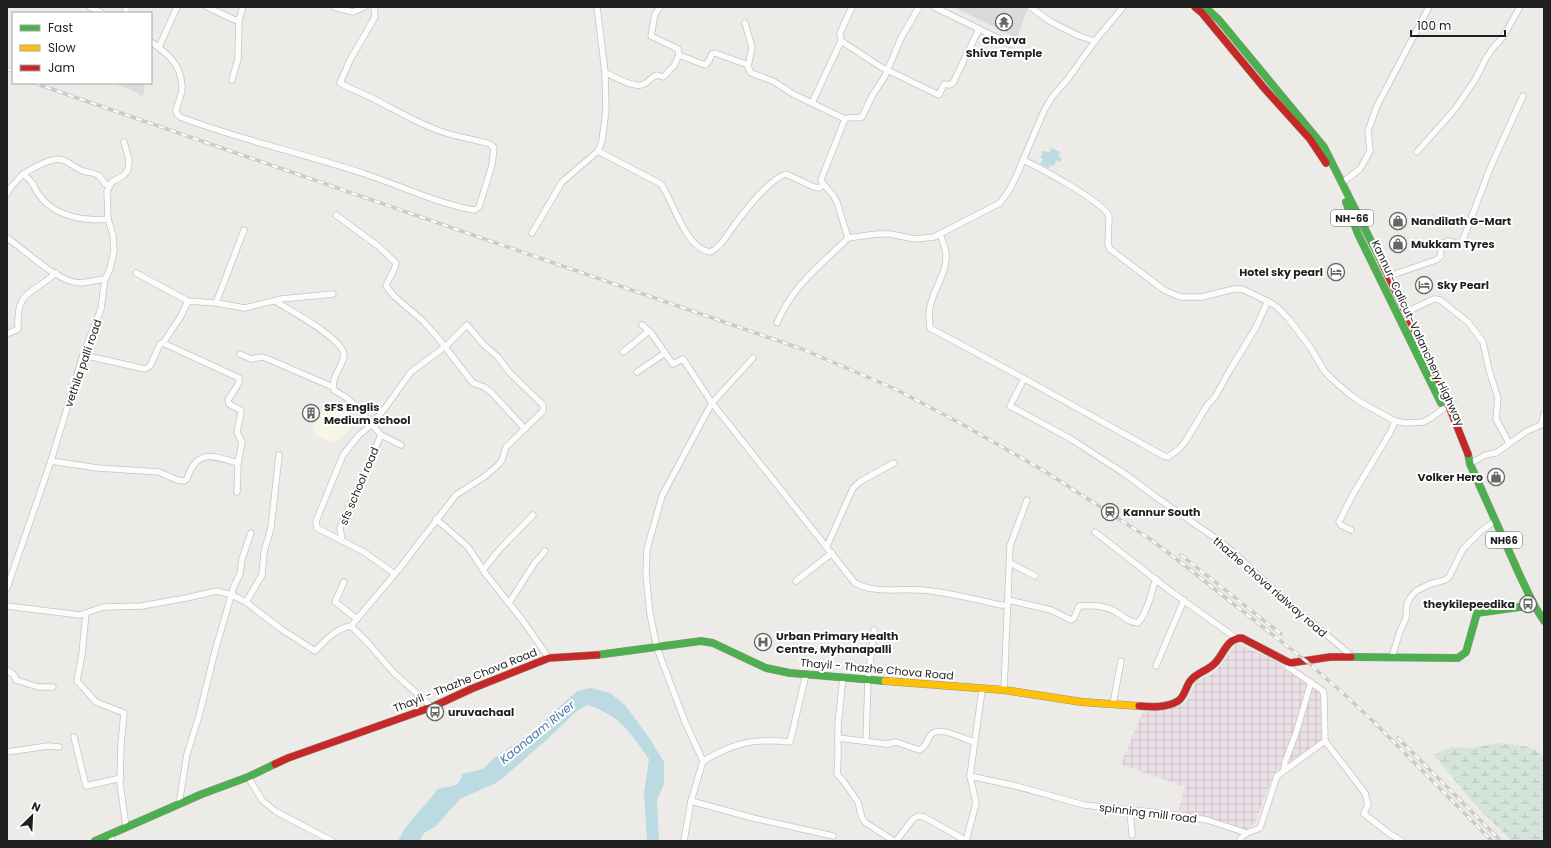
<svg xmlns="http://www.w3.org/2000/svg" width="1551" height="848" font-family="Poppins,sans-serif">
<defs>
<pattern id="industrial-grid" width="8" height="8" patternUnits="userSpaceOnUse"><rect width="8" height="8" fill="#ebe0e7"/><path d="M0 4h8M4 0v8" fill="none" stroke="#c9c0c6"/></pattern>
<pattern id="wetland-marsh" width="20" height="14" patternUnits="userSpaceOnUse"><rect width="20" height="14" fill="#d5e4db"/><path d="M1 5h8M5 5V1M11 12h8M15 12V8" fill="none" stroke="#b6c3bc"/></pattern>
</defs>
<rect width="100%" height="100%" fill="#edebe8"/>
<!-- residential -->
<path fill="#dcdbd9" d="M116 83H145L144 86H142L145 87 143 96 138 95V93L131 90V89L118 86 119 84Z"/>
<!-- industrial -->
<path fill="url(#industrial-grid)" d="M1236 644 1239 645 1283 663 1282 668 1323 695 1322 741 1276 771 1268 788 1255 823 1245 830 1179 810 1185 787 1121 764 1143 712 1166 709 1183 705 1187 701 1197 680 1207 677 1216 671Z"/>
<!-- education -->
<path fill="#f7f5e3" d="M326 405 355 419 354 424 347 433 335 443 315 436 314 433 315 430 312 428Z"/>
<!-- religious -->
<path fill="#dbdad9" d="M953 7H1028L1017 38Z"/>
<!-- wetland -->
<path fill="url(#wetland-marsh)" d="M1501 743C1515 745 1535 745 1544 757V841H1512L1478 808 1434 755 1452 747 1470 748Z"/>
<!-- water -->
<g fill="#bbdae1">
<path d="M1051 148 1060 152 1058 156 1062 158 1060 162 1056 160 1054 166 1050 165 1049 168 1040 164 1043 159 1040 158 1043 151 1050 152Z"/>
<path d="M591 688 610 693 625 705 650 739 664 762V784L657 800 659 841H647L644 793 649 759C629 731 621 716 587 705L577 711 542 744 498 782 460 799 436 826 424 833 420 841H398C406 824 418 813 430 799 433 796 435 791 438 789 448 786 461 788 462 774L483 769 493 759 532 732 577 691Z"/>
</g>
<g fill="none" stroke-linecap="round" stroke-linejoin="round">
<!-- street casing -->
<g stroke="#c6c5c4" stroke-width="7">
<g id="street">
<path d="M90 7 102 13"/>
<path d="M207 7 235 20H239"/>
<path d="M334 7 353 12 364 7"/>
<path d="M852 7 840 33 841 41 881 67 939 95 944 84 949 85 953 83 979 29"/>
<path d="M919 7 901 38 885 76 872 96 862 117C855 119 851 116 845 119L822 177 821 181 833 195 837 202 848 238 877 234H890L915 239 934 237 1000 203C1011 190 1017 176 1023 160"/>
<path d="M934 7 1010 44"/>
<path d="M1030 7 1051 22 1079 36 1095 41"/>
<path d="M1123 7 1095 41 1067 80 1052 97 1044 111 1023 160C1040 168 1102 201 1109 216L1108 245 1110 249 1164 290 1180 297H1202L1234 289H1242L1271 303 1277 307 1288 318 1310 347 1325 372 1332 379 1348 393 1362 403 1395 421 1406 423 1423 422 1431 418 1443 409"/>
<path d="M125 13 127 7"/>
<path d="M745 23 752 47 748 67 751 73 773 81 793 94 845 119"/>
<path d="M151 42C167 53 181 64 182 86 183 93 178 102 176 110L177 114 180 117C240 140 303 153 365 174 401 186 436 203 474 210L479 207 492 165 494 148 490 144C474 139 456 137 440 131 417 123 397 111 376 100 364 94 351 89 340 83L350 60 375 17 374 7"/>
<path d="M159 47 177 7"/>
<path d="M679 55 705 65 709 61 712 54 715 53 748 65"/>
<path d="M605 72C614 77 635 89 644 84 649 82 651 77 657 75L663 77C668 74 669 69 674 66L679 55 678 49 651 36 655 14 660 7"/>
<path d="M232 80 238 59 239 20 243 7"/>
<path d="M812 103 841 41"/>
<path d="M598 151 661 184C674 203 685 248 710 252 721 247 726 236 733 227 745 211 768 180 786 174L814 187 819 188 823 185"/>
<path d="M1417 152 1455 109 1475 80 1486 58 1493 48 1503 37 1520 7"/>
<path d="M23 174C33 168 53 156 63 160 70 163 76 168 83 171 95 174 98 172 105 184L110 185"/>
<path d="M1343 182 1360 169 1370 151 1368 131 1377 106 1429 7"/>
<path d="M7 194 11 187 23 174C26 177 30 179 32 183 35 187 36 192 40 196 54 216 86 222 108 219"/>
<path d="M336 215 378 246 396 263C395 272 389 277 386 286L394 296 423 321 438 338 473 383 484 387 491 392 525 429"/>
<path d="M532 233 562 182 598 151 602 141 606 110 605 72 597 7"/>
<path d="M940 234C942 241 946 248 946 255 947 272 935 287 931 303 928 311 929 319 930 328L1012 372 1164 456 1168 457 1179 449 1185 442 1208 404 1215 397 1230 370 1255 329 1268 301"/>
<path d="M7 238C26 250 57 283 81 283 89 282 97 280 105 279"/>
<path d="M136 273 188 301 216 303 245 308 281 299 333 294"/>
<path d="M1389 276 1436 260 1441 256 1440 245 1448 241 1459 244 1462 242 1491 166 1523 96"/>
<path d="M275 301C289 310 344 339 344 355 343 367 330 377 334 390L347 398 356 406 381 435 401 445"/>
<path d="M216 303 244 230"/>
<path d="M1406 312 1434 299 1440 300 1468 322 1483 342 1489 370 1498 398 1496 419 1509 443"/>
<path d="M777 323C794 284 819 267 848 238"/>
<path d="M642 325 651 333 673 364 683 359 712 403 855 583C876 595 908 587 931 591 954 594 978 600 1001 605H1008"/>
<path d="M7 334 18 329C16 289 32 295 56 273"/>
<path d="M163 343 181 316 188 301"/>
<path d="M623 352 649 331"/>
<path d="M240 354 251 359 262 357 268 359 333 387"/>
<path d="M83 355 145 369 150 366 160 344 163 343 239 378V383L228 400 229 404 241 410V412L237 432 242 442 238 463 237 492"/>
<path d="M637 372 665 353"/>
<path d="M1024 379 1010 406 1071 439 1125 474 1156 497 1221 542 1242 560 1285 600 1353 657"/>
<path d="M51 461 98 468 159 472 177 480 184 481 187 479C197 448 213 456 238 463"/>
<path d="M1470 464 1485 455 1496 453 1527 431 1541 425 1544 414"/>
<path d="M436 519 468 547 485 573 523 621 549 658"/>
<path d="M1351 530 1341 525 1339 522 1352 496 1390 433 1395 421"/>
<path d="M1095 532 1173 593 1236 638"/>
<path d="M342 541 340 528 381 435"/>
<path d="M827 546 853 488 861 481 894 463"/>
<path d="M1010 563 1035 576"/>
<path d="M483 570 499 550 533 515"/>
<path d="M796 581 832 553"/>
<path d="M344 582 335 602 357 619"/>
<path d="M7 588 51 461 83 355 101 309 105 279 110 269 114 251 113 235 108 219 107 191 112 182 124 175 128 170 129 160 124 142"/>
<path d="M1008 600 1051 610 1071 620 1074 618 1079 606C1092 605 1105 605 1116 612 1125 617 1127 622 1138 623 1148 611 1151 593 1156 579"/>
<path d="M246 602 281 629 315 651C325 641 336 628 351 626L395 574 456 495 484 477 497 466 502 460 506 447 543 411V405L510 373 498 357 484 345 467 325 446 346 411 372 385 408 371 425 359 435 343 455 316 521 317 528 364 552 395 574"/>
<path d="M509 603 534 564 545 551"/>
<path d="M7 606 80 615 103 607 142 606 186 598 217 591 232 595 246 602 262 575 264 552 271 528 279 455"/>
<path d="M86 613 82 654 77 681 96 702 124 713 121 744 120 783 126 827"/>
<path d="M351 626 367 642 394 673 432 707"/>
<path d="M1392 657 1400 631 1406 618 1407 604 1410 598 1416 591 1430 584 1445 580 1449 577 1463 549 1481 531 1495 521"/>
<path d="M1156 666 1184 600"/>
<path d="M7 670 14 675 16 680 38 687H53"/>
<path d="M843 677 838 725V757L837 774 844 782 858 802 862 818 866 823 894 841"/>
<path d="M1004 690 1010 546 1027 500"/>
<path d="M1113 704 1121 661"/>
<path d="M74 737 86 786 121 778"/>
<path d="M838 738 887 744 896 742 919 750C926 747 926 742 930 736 937 724 963 739 974 742"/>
<path d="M866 741 868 679 874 630"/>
<path d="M1325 741 1365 793 1368 804 1364 814 1390 834 1402 841"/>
<path d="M7 752 48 746 59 747"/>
<path d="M703 761C734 743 753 738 790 742L806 674"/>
<path d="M1286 768 1284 769 1285 762 1296 733 1311 682"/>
<path d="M970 776 1016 786 1084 805 1178 815 1207 820 1247 833 1260 828 1277 776 1325 741 1324 697 1323 691 1288 667 1290 663"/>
<path d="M248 777 262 800 275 811 332 841"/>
<path d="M691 801 753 818 833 836"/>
<path d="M179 804 187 754 199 716 215 651 234 586 240 574 242 559 251 533"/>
<path d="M1130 810 1132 835"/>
<path d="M110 834 112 841"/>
<path d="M684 841 691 801 703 761 685 722 657 648 650 614 646 575 647 549 662 496 701 423 712 403 753 358"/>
<path d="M896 841 913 819 918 816 924 817 967 841"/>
<path d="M966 841 976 803 970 776 982 690"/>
<path d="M1240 841 1241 838 1247 833"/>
</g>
</g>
<!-- fast casing -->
<g stroke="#969780" stroke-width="8">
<g id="fast">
<path d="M1205 7 1219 20 1324 147 1383 265"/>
<path d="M1346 202 1358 234 1441 403"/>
<path d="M1468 454 1470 464 1521 578 1534 605 1544 621"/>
<path d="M597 655 701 641 713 643 766 668 790 673 885 681"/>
<path d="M1351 657 1458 658 1466 652 1477 613 1534 605"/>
<path d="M95 841 202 794 248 777 275 764"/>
</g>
</g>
<!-- slow casing -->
<g stroke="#969780" stroke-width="8">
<path id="slow" d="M885 681 1004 690 1082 702 1139 706"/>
</g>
<!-- jam casing -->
<g stroke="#969780" stroke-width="8">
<g id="jam">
<path d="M1195 7 1202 13 1264 88 1310 139 1326 163"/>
<path d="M1383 265 1439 381 1468 454"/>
<path d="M1139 706C1152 707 1166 708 1178 701 1185 697 1186 685 1191 680 1198 672 1207 671 1214 664 1224 655 1226 638 1242 638L1290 663 1330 657H1351"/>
<path d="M275 764 288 758 432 707 471 689 549 658 597 655"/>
</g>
</g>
<!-- street -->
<use href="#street" stroke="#fcfcfc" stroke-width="5.5"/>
<!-- fast -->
<use href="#fast" stroke="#4caf50" stroke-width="7"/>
<!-- slow -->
<use href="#slow" stroke="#ffc107" stroke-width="7"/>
<!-- jam -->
<use href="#jam" stroke="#c62828" stroke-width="7"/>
<!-- rail casing -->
<g stroke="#cbcbca" stroke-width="3.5">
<g id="rail">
<path d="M7 69 13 71"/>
<path d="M34 83 802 349 893 388 960 423 1046 472 1150 539 1188 568 1306 661 1343 693 1375 723 1492 841"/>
<path d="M1181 555 1281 634"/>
<path d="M1398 738 1501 841"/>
</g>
</g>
<!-- rail -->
<use href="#rail" stroke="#fff" stroke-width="2" stroke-dasharray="6" stroke-linecap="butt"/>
</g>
<!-- icons -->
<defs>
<g id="temple-ring" transform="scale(0.9)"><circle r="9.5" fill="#fff" stroke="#676665" stroke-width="1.5"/><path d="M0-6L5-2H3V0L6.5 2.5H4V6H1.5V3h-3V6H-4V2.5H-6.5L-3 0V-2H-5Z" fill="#676665"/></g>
<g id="shop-ring" transform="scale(0.9)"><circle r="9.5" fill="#fff" stroke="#676665" stroke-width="1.5"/><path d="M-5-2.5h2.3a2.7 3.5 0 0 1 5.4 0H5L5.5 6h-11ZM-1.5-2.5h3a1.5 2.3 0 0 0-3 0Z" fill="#676665"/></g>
<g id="hotel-ring" transform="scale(0.9)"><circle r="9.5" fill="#fff" stroke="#676665" stroke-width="1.5"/><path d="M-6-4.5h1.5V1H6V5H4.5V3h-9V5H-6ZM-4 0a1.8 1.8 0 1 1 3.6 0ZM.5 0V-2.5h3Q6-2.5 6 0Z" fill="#676665"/></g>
<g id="building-ring" transform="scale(0.9)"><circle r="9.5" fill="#fff" stroke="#676665" stroke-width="1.5"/><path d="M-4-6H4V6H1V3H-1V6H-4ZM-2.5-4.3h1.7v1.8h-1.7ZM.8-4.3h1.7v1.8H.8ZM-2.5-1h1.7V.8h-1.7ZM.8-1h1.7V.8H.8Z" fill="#676665"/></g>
<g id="station-ring" transform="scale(0.9)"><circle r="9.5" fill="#fff" stroke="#676665" stroke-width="1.5"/><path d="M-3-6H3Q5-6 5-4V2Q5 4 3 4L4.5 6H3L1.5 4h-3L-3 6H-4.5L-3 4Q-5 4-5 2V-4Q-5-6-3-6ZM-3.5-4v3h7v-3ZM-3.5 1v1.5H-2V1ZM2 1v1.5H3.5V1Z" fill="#676665"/></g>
<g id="bus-ring" transform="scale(0.9)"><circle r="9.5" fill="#fff" stroke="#676665" stroke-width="1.5"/><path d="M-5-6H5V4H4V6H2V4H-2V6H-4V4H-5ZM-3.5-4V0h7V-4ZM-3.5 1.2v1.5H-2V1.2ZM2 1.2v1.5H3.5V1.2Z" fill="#676665"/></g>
<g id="hospital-ring" transform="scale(0.9)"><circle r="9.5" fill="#fff" stroke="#676665" stroke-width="1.5"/><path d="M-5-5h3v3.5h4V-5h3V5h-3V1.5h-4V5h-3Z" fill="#676665"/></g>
</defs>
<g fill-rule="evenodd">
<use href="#temple-ring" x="1004" y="22"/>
<use href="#shop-ring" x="1398" y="221"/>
<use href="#shop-ring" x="1398" y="244"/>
<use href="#hotel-ring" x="1336" y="272"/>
<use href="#hotel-ring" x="1424" y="285"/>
<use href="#building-ring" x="311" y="413"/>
<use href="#shop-ring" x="1496" y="477"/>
<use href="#station-ring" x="1110" y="512"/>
<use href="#bus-ring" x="1528" y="604"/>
<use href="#hospital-ring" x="763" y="642"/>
<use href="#bus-ring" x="435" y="712"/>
</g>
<g text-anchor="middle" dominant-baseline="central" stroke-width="4" stroke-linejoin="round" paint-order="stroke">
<!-- shield labels -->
<g fill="#fff" stroke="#626262" stroke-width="1">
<rect x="1331" y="210" width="42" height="16" rx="3"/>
<rect x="1486" y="532" width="36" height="16" rx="3"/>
</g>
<g font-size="10" font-weight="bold" fill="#1f1f1f">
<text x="1352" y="218">NH-66</text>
<text x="1504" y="540">NH66</text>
</g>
<!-- poi labels -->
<g font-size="11" font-weight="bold" fill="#1f1f1f" stroke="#fff" text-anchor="start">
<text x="1004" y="40" text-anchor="middle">Chovva<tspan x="1004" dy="13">Shiva Temple</tspan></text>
<text x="1411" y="221">Nandilath G-Mart</text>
<text x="1411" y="244">Mukkam Tyres</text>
<text x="1323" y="272" text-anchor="end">Hotel sky pearl</text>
<text x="1437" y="285">Sky Pearl</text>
<text x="324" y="407">SFS Englis<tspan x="324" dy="13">Medium school</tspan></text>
<text x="1483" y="477" text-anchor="end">Volker Hero</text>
<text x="1123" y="512">Kannur South</text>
<text x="1515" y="604" text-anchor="end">theykilepeedika</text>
<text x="776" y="636">Urban Primary Health<tspan x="776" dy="13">Centre, Myhanapalli</tspan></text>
<text x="448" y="712">uruvachaal</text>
</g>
<!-- street labels -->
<g font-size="11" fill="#1f1f1f" stroke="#fff">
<text transform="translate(1418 333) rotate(65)">Kannur-Calicut-Valanchery Highway</text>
<text transform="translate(83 363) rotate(-71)">vethila palli road</text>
<text transform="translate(359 486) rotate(-67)">sfs school road</text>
<text transform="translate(1270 587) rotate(41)">thazhe chova rialway road</text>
<text transform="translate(877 669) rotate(5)">Thayil - Thazhe Chova Road</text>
<text transform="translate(465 680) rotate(-22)">Thayil - Thazhe Chova Road</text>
<text transform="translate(1148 813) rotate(7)">spinning mill road</text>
</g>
<!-- water labels -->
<g font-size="12" font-style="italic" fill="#487aa8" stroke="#fff">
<text transform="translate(537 732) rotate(-39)">Kaanaam River</text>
</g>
</g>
<!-- border -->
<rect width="1551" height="848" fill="none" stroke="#1f1f1f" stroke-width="16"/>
<!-- legend -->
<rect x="12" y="12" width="140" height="72" fill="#ffffff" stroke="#a5a5a5"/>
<rect x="20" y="25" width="20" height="6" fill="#4caf50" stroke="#a5a5a5"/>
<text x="48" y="32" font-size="12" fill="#1f1f1f">Fast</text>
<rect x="20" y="45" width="20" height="6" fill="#ffc107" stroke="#a5a5a5"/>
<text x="48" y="52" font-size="12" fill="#1f1f1f">Slow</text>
<rect x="20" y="65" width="20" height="6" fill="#c62828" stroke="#a5a5a5"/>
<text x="48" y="72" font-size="12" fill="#1f1f1f">Jam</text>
<!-- north arrow -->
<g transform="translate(32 816) rotate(24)" stroke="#ffffff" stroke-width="3" paint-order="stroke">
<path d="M0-3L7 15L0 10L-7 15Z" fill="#1f1f1f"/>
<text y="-6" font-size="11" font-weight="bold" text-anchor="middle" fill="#1f1f1f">N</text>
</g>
<!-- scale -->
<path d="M1411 30v6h94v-6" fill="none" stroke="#1f1f1f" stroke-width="2"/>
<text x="1417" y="30" font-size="12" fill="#1f1f1f" stroke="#ffffff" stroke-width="3" paint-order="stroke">100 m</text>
</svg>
